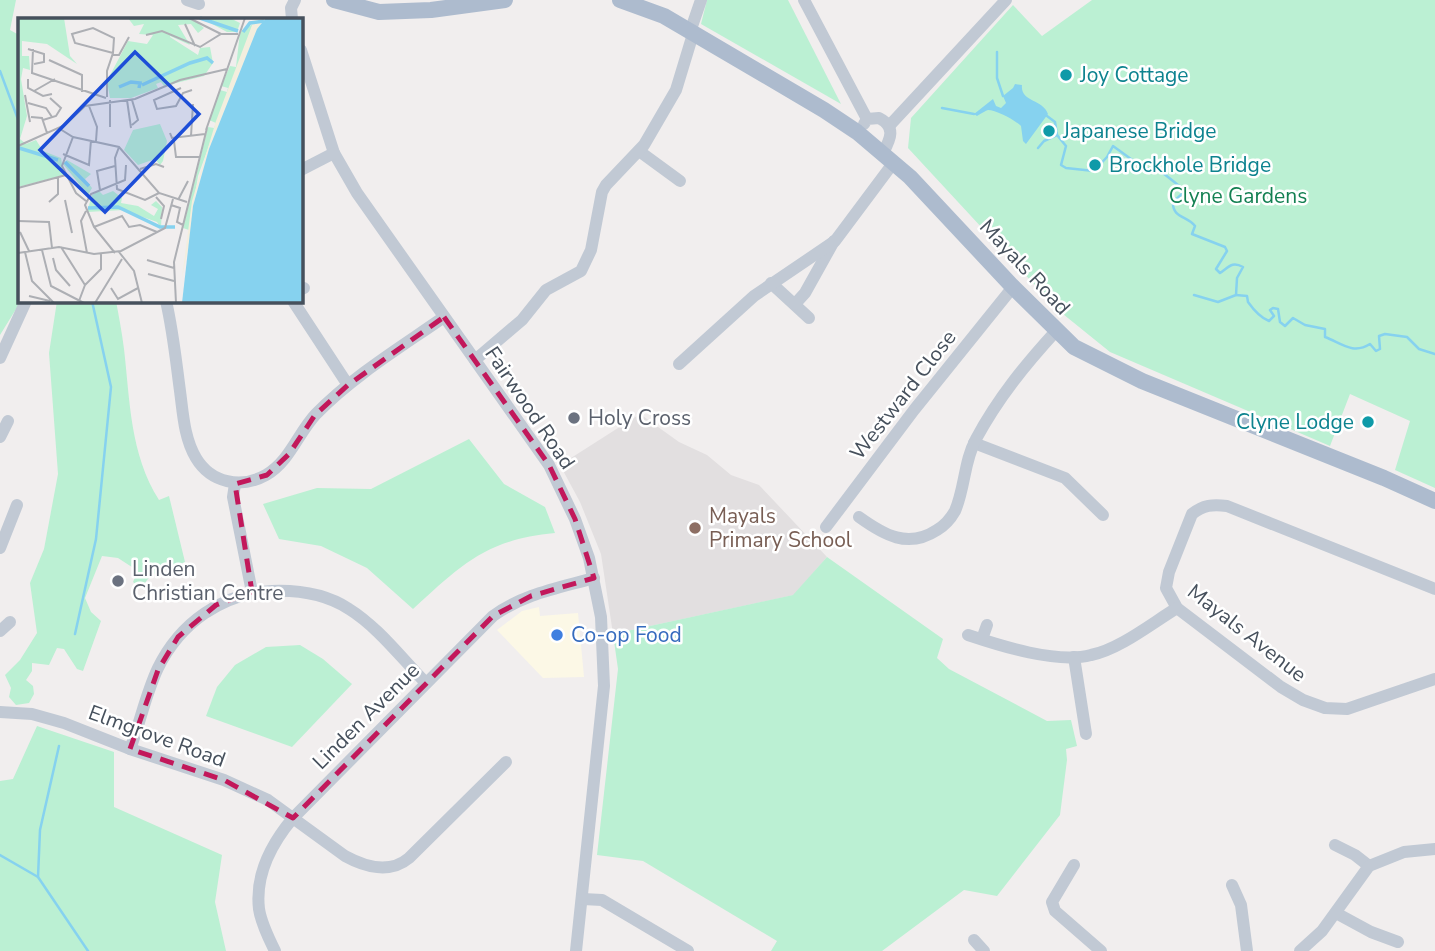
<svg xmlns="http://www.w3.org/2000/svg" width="1435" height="951" font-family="'Nunito Sans',sans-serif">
<rect width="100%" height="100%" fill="#f1eeee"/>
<!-- commercial -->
<path fill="#fcf8e6" d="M539 607 540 616 578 613 584 677 543 678 497 630 522 611Z"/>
<!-- education -->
<path fill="#e2dfe0" d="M640 414 679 442 707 455 731 475 759 485 827 557 794 595 613 634 601 554 580 502 560 465Z"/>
<!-- green -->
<g fill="#bbf0d3">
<path d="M0 0H16L10 30 19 35 21 301 0 335Z"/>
<path d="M707 0H788L841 104 701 24Z"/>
<path d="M1092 0H1435V488L1395 470 1410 421 1350 394 1330 446 1110 352 1058 310 908 148 911 118 1013 5 1042 36Z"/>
<path d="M57 301H116C119 317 122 333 124 349 130 401 130 454 159 500L169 496 185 562 151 575 141 588 133 582 138 571 118 558 102 556 85 598 91 612 101 621 83 671 77 669 64 649 57 648 49 665 32 663V671L26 680 33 686 34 694 29 703 16 705 9 697 11 688 5 675 20 660 37 633 30 583 44 549 58 474 49 353Z"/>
<path d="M469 439 504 484 545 507 555 533C487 539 461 565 413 609L367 568 321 546 279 539 263 504 317 488 371 489Z"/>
<path d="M827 557 943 639 937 658 949 669 1047 721 1071 720 1077 746 1066 749 1067 760 1060 815 997 896 964 890 882 951H771L777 941 643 861 597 855 618 669 613 634 793 595Z"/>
<path d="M300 645 323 659 352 684 292 747 206 716 217 687 235 665 266 647Z"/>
<path d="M37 726 114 752V807L222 855 215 902 226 951H0V781L13 779Z"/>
</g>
<!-- water -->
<path fill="#86d2ef" d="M1015 84 1022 85C1020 102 1043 99 1048 114L1026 144 1023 141 1021 126C1015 120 996 110 988 110 987 110 978 115 977 116L974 114 993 99 996 106 1001 108 1006 103 1003 96 1013 88Z"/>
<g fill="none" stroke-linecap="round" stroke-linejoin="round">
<!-- stream -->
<g stroke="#86d2ef" stroke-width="2.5">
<path d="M997 52V78L1003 96"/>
<path d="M0 71 19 122"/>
<path d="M942 108 974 114"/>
<path d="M1057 135 1066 146 1061 165 1066 168 1094 171 1107 157 1113 146 1142 167 1163 173 1183 189 1182 194 1173 202C1172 218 1188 216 1195 226L1192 234 1225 247 1227 251 1216 269 1220 273C1229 267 1232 261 1243 267L1237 278 1236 295 1218 302 1194 295"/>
<path d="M1038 148 1044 141 1057 135 1055 122 1047 116"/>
<path d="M1236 295 1247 296 1248 302C1253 309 1261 318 1269 321L1274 316 1270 310 1273 308 1278 309 1280 322 1285 326 1293 318 1305 325 1325 329V337C1341 343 1353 355 1370 344L1376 351 1380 349 1379 336 1385 334 1407 337 1419 349 1435 354"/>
<path d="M75 634 96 539 111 387 92 301"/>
<path d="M0 855 38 877 88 951"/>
<path d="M38 877 40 830 59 746"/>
</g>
<!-- minor -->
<g stroke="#c1c9d4" stroke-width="12">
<path d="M187 0 199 4"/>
<path d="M804 0 867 119"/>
<path d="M292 19 291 8 295 0"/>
<path d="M690 32 701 0"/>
<path d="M301 50 334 153 357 193 549 465 575 519 589 558 601 617 604 686 576 951"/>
<path d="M864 124 867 119 879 118C896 127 891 138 883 153"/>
<path d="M890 125 1006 0"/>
<path d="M639 151 680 181"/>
<path d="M301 170 334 153"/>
<path d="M771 283 809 318"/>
<path d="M301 289 304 288"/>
<path d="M166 301C173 331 176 361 180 391 183 413 184 438 196 458 211 483 241 489 266 475 290 461 298 433 316 414 353 376 401 347 444 317"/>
<path d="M293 301 348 385"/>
<path d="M795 304 805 293 834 241"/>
<path d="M0 358 26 301"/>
<path d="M475 360 522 320 546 290 581 271 591 250 602 192 606 185 644 145 676 90 693 34"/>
<path d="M679 364 754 296 835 241 894 162"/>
<path d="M0 437 8 421"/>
<path d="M974 443 1065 478 1103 515"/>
<path d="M235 484 233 497 252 592"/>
<path d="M859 517C884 535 908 549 937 530 944 526 951 518 955 511 965 488 964 461 976 439 998 398 1025 365 1056 331"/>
<path d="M826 527 914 410 1013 287"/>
<path d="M0 548 17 505"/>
<path d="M1435 589 1227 506C1213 504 1203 505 1192 514L1169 572 1166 588 1177 608 1281 687 1303 700 1325 708 1347 709 1435 679"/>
<path d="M0 631 10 622"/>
<path d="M968 635C1001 646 1057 664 1091 655 1120 649 1152 623 1177 608"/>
<path d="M982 639 987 625"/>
<path d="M1074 657 1086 734"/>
<path d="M0 712 32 714 64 723 130 749 224 780 268 800 345 856C365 867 390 874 409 858L506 762"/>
<path d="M130 749C140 723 146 693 158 668 180 623 222 593 272 591 299 590 326 594 349 609 378 627 402 659 426 683"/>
<path d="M1335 845 1355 855 1369 866"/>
<path d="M1074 865 1052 902 1055 911 1101 951"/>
<path d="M1232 885 1241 905 1247 951"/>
<path d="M583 899 602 900 688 951"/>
<path d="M1336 913 1371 932 1398 942"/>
<path d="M974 940 984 951"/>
<path d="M275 951C269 939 261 922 259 909 255 875 272 843 293 818L493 616C523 594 559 588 594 578"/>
<path d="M1300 951 1322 931 1369 866 1404 852 1435 849"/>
</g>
<!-- major -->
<g stroke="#adbbce" stroke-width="16">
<path d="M334 0 379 12 431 10 505 0"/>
<path d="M620 0 664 16 824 110 857 132 910 177 1013 287 1074 347 1142 381 1384 478 1435 501"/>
</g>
</g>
<!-- marked area -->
<path fill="none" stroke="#c2185b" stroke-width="5" stroke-dasharray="14 9" stroke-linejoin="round" d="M444 317 549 465 575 519 594 578 531 596 493 616 293 818 224 780 130 749 158 670 178 637 216 605 252 592 235 484 267 475 289 454 315 415 348 385Z"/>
<!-- markers -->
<g fill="#0f9aa8" stroke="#fff" stroke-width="2.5">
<circle cx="1066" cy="75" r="7"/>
<circle cx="1049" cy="131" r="7"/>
<circle cx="1095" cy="165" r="7"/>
<circle cx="1368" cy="422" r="7"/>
</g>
<g fill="#6b7280" stroke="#fff" stroke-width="2.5">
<circle cx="574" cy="418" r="7"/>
<circle cx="118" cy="581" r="7"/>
</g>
<circle fill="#8d6e63" stroke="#fff" stroke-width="2.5" cx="695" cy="528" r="7"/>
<circle fill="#3f7fe0" stroke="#fff" stroke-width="2.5" cx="557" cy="635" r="7"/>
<g text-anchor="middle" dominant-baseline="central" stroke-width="5" stroke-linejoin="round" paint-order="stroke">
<!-- culture labels -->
<g font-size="21" fill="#0d838f" stroke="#fff" text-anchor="start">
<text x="1080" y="75">Joy Cottage</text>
<text x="1063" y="131">Japanese Bridge</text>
<text x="1109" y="165">Brockhole Bridge</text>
<text x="1354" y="422" text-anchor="end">Clyne Lodge</text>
</g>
<!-- park labels -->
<g font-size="21" fill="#138052" stroke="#fff">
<text x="1238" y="196">Clyne Gardens</text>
</g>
<!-- street labels -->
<g font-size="21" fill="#46505c" stroke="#fff">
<text transform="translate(1025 267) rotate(47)">Mayals Road</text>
<text transform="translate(903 395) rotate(-52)">Westward Close</text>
<text transform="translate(530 408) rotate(56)">Fairwood Road</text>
<text transform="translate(1247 633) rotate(38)">Mayals Avenue</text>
<text transform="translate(366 716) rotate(-45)">Linden Avenue</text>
<text transform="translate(157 736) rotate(20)">Elmgrove Road</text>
</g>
<!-- worship labels -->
<g font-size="21" fill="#5b616d" stroke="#fff" text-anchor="start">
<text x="588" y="418">Holy Cross</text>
<text x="132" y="569">Linden<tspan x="132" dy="24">Christian Centre</tspan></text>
</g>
<!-- education labels -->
<g font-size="21" fill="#785e54" stroke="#fff" text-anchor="start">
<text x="709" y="516">Mayals<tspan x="709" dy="24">Primary School</tspan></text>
</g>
<!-- shop labels -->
<g font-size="21" fill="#366cbe" stroke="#fff" text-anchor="start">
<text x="571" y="635">Co-op Food</text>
</g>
</g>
<!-- overview -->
<g transform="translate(18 18)">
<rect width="285" height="285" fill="#f1eeee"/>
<path d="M0 0H46L52 38 59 46 29 26 4 23V38H11L12 52 5 50 3 61 9 98 2 121 8 126 18 122 25 133 43 140 46 157 0 169ZM110 0H169L180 5 186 10 180 15 173 6 160 7 172 27 152 18V19L180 37 182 30 192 29 195 45 186 58 146 68 143 64 138 66 140 70 113 80H92L89 63 110 23 129 26 135 17 121 16 126 6 116 8ZM183 0H212L222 5 219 14H209ZM235 6 180 158 171 212 165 210 190 109 196 110 198 105 191 102 202 72 209 74 210 70 203 68 212 48 218 49 222 14ZM142 106 149 123 145 143 142 147 137 141 120 147 106 132 115 112ZM49 142 73 156 67 161 74 170 70 177 45 146ZM81 173 85 177 95 173 104 180 103 185 120 188 136 198 140 191 133 187 138 183 144 189 143 210 139 204 105 192 69 194 74 177Z" fill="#bbf0d3"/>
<path d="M248 0 239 11 191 131 176 182 174 211 164 260 174 183 198 103 236 2Z" fill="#f3eede"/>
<path d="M248 0H285V285H164L175 188 191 131 239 11Z" fill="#86d2ef"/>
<path fill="none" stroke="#86d2ef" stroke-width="3.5" d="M182 0 220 13M225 14 232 5 246 3M124 67 172 45 189 40 195 45M101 69 113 64 122 65 121 70M1 130 40 142M47 144 71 168M70 190 100 189 142 209H157"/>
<path fill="none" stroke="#adafb4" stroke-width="2" d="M171 0 203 16M167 6 177 28M128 17 144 13 182 29 203 16H220M10 31 26 36V44L16 46M15 31 14 55 88 80M95 37H101L111 19M31 42 64 57V74M10 61V70L25 78 34 76M163 70 136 82 139 91 158 88 165 75 174 72M16 73 37 61M7 77 12 104M89 79V53L95 35 96 20 75 10 54 16 57 25 95 35M109 82 113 110M10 85 28 90 34 99M71 88 79 109 78 123M13 99 24 100 29 115M25 102 38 98 43 90 32 80M114 107 120 102 114 82M92 109V82M42 111 55 119 101 129 141 175 169 184M188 112 227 0M152 115 154 120 187 116M173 118 175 86M55 119 44 148 58 175 68 183M156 123 158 139H181M0 128 47 107 67 88 117 81 162 62 209 51M101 129 97 140 99 171 127 182 141 175M45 136 71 147 73 122M122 151 138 146 146 149M0 170 48 157M82 172 79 153 97 148M138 179 146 188 143 201M47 182 54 215M160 182 170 163M31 184 40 176V160M153 187 162 190 159 204 165 207M68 193 63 203 69 235M0 203 31 204 34 230M76 209 104 198 111 209 122 207 139 214M2 214 11 233M43 229 67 267M24 232 33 268 66 285M7 234 14 263 36 285M101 234 116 253 124 285M0 235 41 229 76 236 103 233 147 210 155 181M97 235 76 209 67 187 73 176 107 162 108 147M35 240 38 252 52 268M129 242 156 250M130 256 156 263M93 270 100 281 120 270M11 278 32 283M61 283 67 267 83 251V236M77 285 104 241M158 285 156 244 189 110"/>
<path fill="#1d4ed8" fill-opacity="0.15" stroke="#1d4ed8" stroke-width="3.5" d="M117 34 181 96 87 194 22 132Z"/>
<rect width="285" height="285" fill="none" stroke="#46505c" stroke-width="3.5"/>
</g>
</svg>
